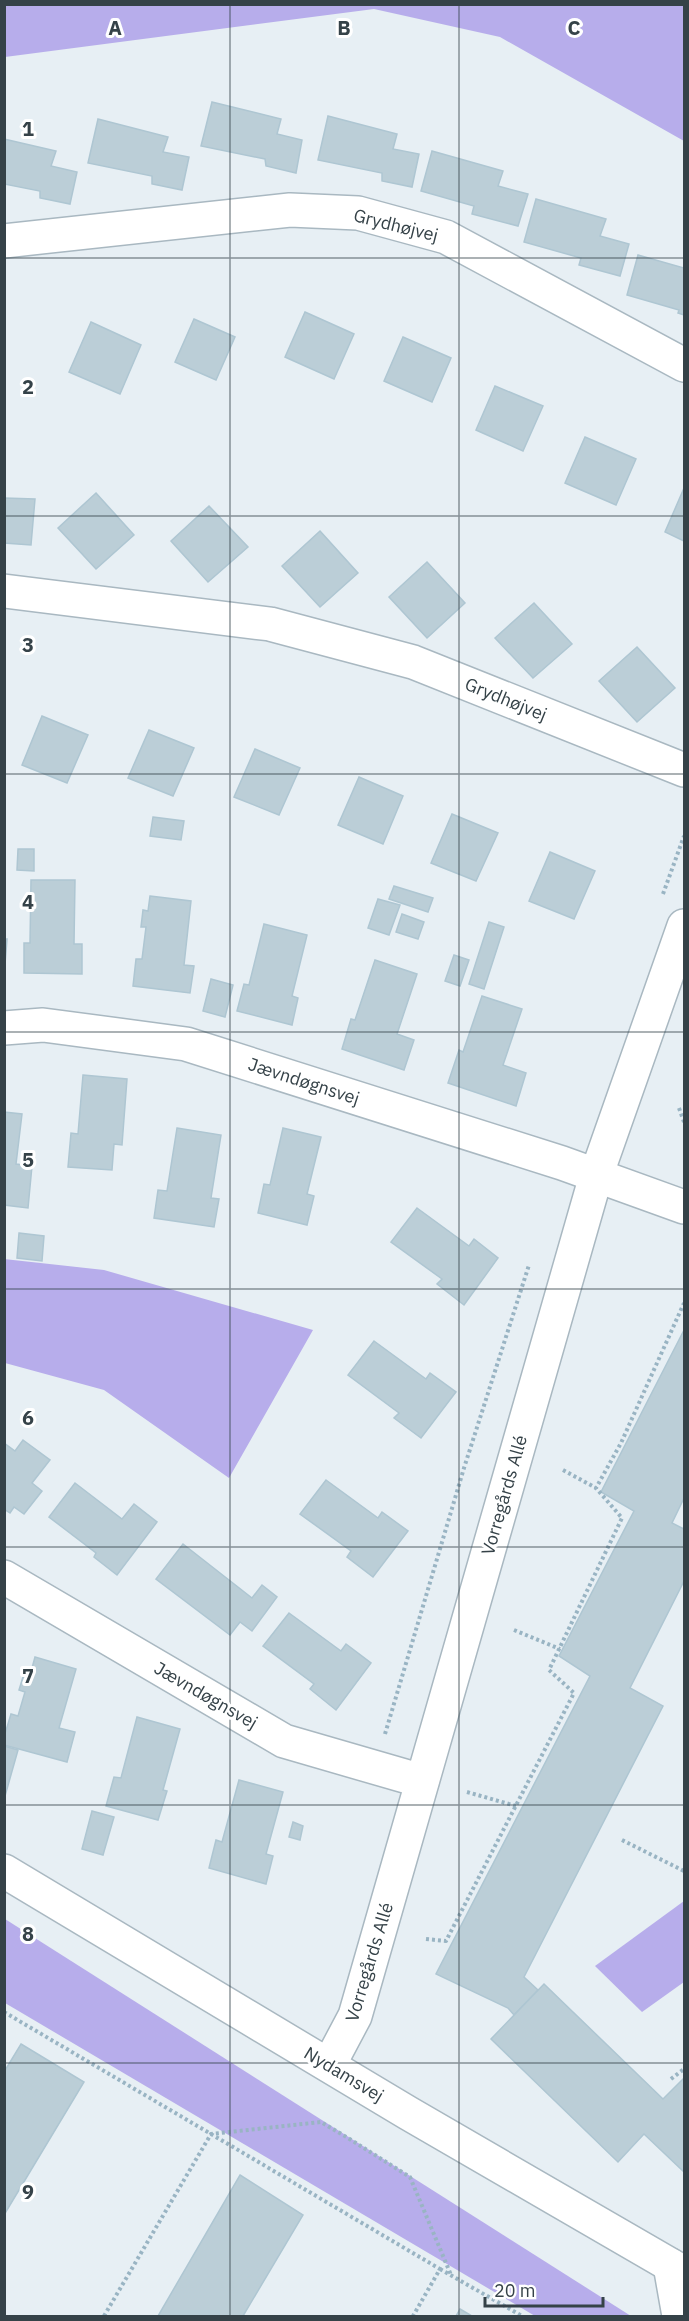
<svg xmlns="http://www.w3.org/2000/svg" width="689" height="2321" font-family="'IBM Plex Sans',sans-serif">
<rect width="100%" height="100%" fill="#e7eff4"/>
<!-- green -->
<g fill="#b7adeb">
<path d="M4 5H684V141L500 37 374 9 5 57Z"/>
<path d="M4 1259 104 1270 313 1330 229 1478 104 1390 5 1363Z"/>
<path d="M684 1901V1982L642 2012 595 1966Z"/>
<path d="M5 1919 631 2316H535L5 2003Z"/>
</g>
<!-- building -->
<g fill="#bbced7" stroke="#aec6d2" stroke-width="1.5">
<path d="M212 102 281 119 277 134 302 140 296 173 266 166 265 159 201 146Z"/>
<path d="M328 116 397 134 393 149 419 154 412 187 382 181V173L318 160Z"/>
<path d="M98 119 168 137 163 152 189 157 182 190 152 184V176L88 163Z"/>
<path d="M4 139 56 151 51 166 77 172 70 204 40 198V191L4 184Z"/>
<path d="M432 151 503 171 498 186 528 194 518 226 472 214 474 206 421 191Z"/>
<path d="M536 199 606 219 600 236 629 244 620 276 579 265 581 258 524 242Z"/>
<path d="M638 255 684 268V315L678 313 679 310 627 295Z"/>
<path d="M305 312 354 334 334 379 285 357Z"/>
<path d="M194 319 235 337 216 380 175 362Z"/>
<path d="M91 322 141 345 120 394 69 372Z"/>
<path d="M403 337 451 358 432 402 384 381Z"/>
<path d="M495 386 543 406 523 451 476 430Z"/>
<path d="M585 437 636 459 616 505 565 483Z"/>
<path d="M684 488V541L665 532Z"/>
<path d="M96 493 134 535 96 569 58 528Z"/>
<path d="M4 498 35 499 31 545 4 543Z"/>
<path d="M209 506 248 547 208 582 171 541Z"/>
<path d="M320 531 358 573 320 607 282 566Z"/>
<path d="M427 562 465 603 427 638 389 597Z"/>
<path d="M534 603 572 644 533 678 495 638Z"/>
<path d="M637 647 675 688 637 722 599 681Z"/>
<path d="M42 716 88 735 67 783 22 765Z"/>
<path d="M149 730 194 748 173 796 128 778Z"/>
<path d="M255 749 300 768 279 815 234 797Z"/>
<path d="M359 777 403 796 383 844 338 825Z"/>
<path d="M452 814 498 833 476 881 431 863Z"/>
<path d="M153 817 184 821 181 840 150 836Z"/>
<path d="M18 849H34V871L17 870Z"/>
<path d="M550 852 595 871 574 919 529 901Z"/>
<path d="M31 880H75L74 944H82V974L24 973V943H30Z"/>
<path d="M394 886 433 898 428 912 389 899Z"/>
<path d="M150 896 191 901 184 965 194 966 190 993 133 986 136 959H142L146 927H141L143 910 148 911Z"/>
<path d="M378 899 400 905 389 935 368 928Z"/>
<path d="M402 914 424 922 418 939 396 932Z"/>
<path d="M489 922 504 927 484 989 469 984Z"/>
<path d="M264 924 307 935 292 996 298 998 292 1025 237 1011 244 984 249 985Z"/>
<path d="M4 939H7L4 977Z"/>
<path d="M454 955 469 960 460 986 445 981Z"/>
<path d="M375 960 417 974 397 1034 414 1040 404 1070 342 1049 351 1019 355 1020Z"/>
<path d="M211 979 233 985 225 1017 203 1011Z"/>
<path d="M482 996 522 1009 503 1065 526 1073 516 1106 448 1083 459 1050 463 1052Z"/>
<path d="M83 1075 127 1079 122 1145 114 1144 112 1170 68 1167 71 1133 78 1134Z"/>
<path d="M4 1112 22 1114 16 1164 32 1166 28 1208 4 1205Z"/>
<path d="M177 1128 221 1135 211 1198 219 1199 214 1227 154 1218 158 1190 167 1191Z"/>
<path d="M283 1128 321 1137 307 1194 314 1196 307 1225 258 1213 264 1184 270 1185Z"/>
<path d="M417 1208 469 1246 474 1239 498 1258 464 1305 437 1284 442 1279 391 1242Z"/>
<path d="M19 1233 44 1236 42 1261 17 1258Z"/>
<path d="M684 1330V1498L672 1523 684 1529V1581L630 1688 663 1706 524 1977 538 1990 514 2015 508 2008 436 1974 590 1676 559 1656 634 1511 601 1492Z"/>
<path d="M374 1341 426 1379 430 1373 456 1392 421 1438 394 1418 399 1413 348 1375Z"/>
<path d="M23 1440 50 1460 32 1483 42 1491 24 1514 14 1507 10 1513 4 1509V1443L15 1451Z"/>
<path d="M326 1480 378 1518 382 1512 408 1531 373 1577 347 1557 351 1551 300 1514Z"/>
<path d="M75 1483 122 1519 134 1504 157 1522 117 1575 94 1557 96 1553 49 1517Z"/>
<path d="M183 1544 252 1598 262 1585 277 1597 252 1631 240 1622 230 1635 156 1579Z"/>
<path d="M289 1613 341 1651 346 1644 371 1663 336 1710 310 1689 314 1684 263 1646Z"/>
<path d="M35 1657 76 1669 59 1728 75 1732 67 1762 4 1745V1737L11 1714 18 1716 25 1692 19 1690 23 1677 29 1679Z"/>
<path d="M137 1717 180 1729 163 1790 167 1791 158 1820 106 1806 114 1777 121 1778Z"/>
<path d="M4 1746 18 1750 5 1796H4Z"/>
<path d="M239 1780 283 1792 266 1854 273 1856 266 1884 209 1868 216 1840 222 1842Z"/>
<path d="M92 1811 114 1817 103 1855 82 1849Z"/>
<path d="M293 1822 303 1826 300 1840 289 1837Z"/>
<path d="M544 1984 663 2099 684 2078V2172L644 2134 618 2162 491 2039Z"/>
<path d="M21 2044 84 2082 4 2215V2072Z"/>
<path d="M240 2175 303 2215 243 2316H158Z"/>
<path d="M460 2309 472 2316H456Z"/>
</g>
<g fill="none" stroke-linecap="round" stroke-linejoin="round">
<!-- minor casing -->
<g stroke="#a9b8c1" stroke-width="36">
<g id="minor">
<path d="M4 241 290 210 358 213 446 237 684 365"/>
<path d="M4 591 270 624 413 662 684 770"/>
<path d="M4 1028 43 1025 186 1044 562 1163 684 1207"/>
<path d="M4 1577 284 1741 422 1781"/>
<path d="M4 1871 408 2113 684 2273"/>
<path d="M329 2065 355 2016 596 1176 684 926"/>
<path d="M670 2265 679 2316"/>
</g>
</g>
<!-- path -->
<g stroke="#99b4c3" stroke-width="4" stroke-dasharray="3 3" stroke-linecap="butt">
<path d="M663 894 684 836"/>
<path d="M679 1108 684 1122"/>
<path d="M563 1470 596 1488"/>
<path d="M514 1630 560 1649"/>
<path d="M385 1734 464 1468 529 1265"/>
<path d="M467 1792 516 1806"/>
<path d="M622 1840 684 1871"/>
<path d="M426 1939 446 1941 574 1693 549 1670 622 1518 596 1488 621 1443 684 1303"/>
<path d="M4 2012 440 2269 413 2316"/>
<path d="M671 2079 684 2069"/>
<path d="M440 2269 522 2316"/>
<path d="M104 2316 211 2134 321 2122 348 2138 410 2177 451 2275"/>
</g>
<!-- minor -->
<use href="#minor" stroke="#fff" stroke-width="33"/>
</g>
<!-- grid -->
<path fill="none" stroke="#354248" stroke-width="1.5" stroke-opacity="0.55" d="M230 4V2316M459 4V2316M4 258H684M4 516H684M4 774H684M4 1032H684M4 1289H684M4 1547H684M4 1805H684M4 2063H684"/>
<g text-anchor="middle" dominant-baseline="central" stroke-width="6" stroke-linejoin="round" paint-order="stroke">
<!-- street labels -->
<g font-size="18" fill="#354248" stroke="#fff">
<text transform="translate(396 225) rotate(14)">Grydhøjvej</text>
<text transform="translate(506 699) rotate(22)">Grydhøjvej</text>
<text transform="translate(304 1081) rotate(18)">Jævndøgnsvej</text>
<text transform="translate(504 1495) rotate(-74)">Vorregårds Allé</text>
<text transform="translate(206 1695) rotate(30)">Jævndøgnsvej</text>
<text transform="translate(369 1962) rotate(-73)">Vorregårds Allé</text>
<text transform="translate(344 2074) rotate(31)">Nydamsvej</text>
</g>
</g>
<g font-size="20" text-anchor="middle" font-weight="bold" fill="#354248" stroke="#fff" stroke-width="6" stroke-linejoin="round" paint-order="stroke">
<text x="115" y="35">A</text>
<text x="344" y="35">B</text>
<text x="574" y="35">C</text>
<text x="28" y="136">1</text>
<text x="28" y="394">2</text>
<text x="28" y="652">3</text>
<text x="28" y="909">4</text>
<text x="28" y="1167">5</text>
<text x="28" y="1425">6</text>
<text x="28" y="1683">7</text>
<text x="28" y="1941">8</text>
<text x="28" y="2199">9</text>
</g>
<!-- border -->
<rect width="689" height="2321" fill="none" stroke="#354248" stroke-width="12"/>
<!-- scale -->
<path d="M485 2297v9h118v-9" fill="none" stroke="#354248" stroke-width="3"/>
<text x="494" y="2297" font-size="18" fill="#354248" stroke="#ffffff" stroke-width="4.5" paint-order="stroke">20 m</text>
</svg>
